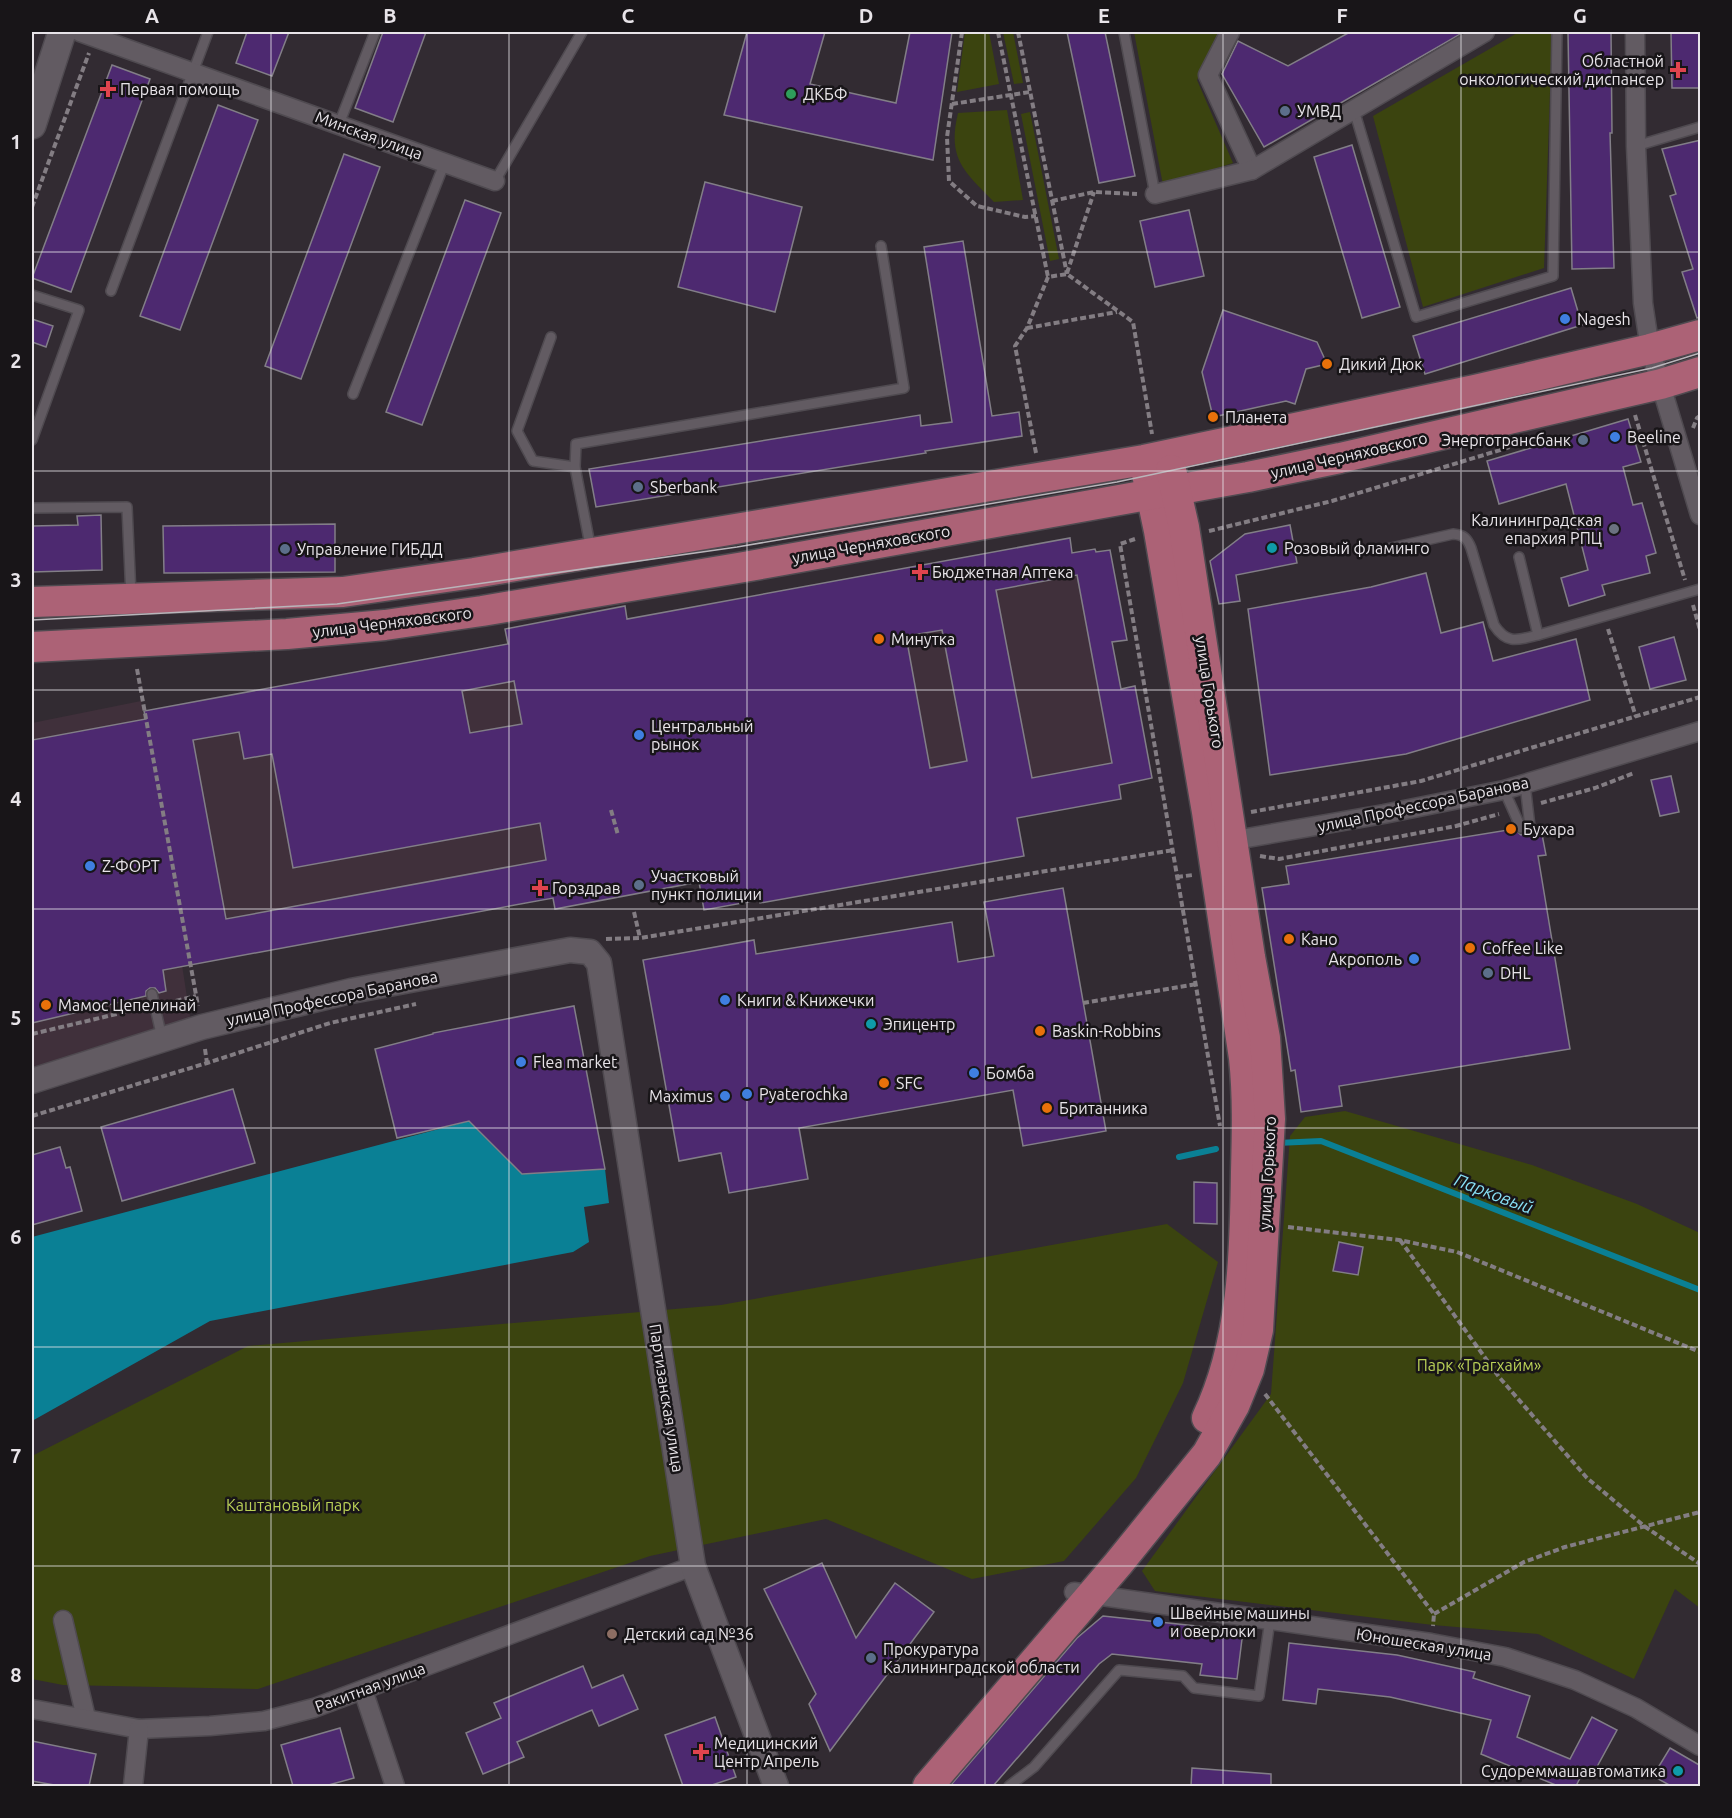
<svg xmlns="http://www.w3.org/2000/svg" width="1732" height="1818" font-family="Ubuntu,sans-serif">
<rect width="100%" height="100%" fill="#322b32"/>
<!-- commercial -->
<g fill="#40303b">
<path d="M1070 538 1073 553 1095 549 1138 781 1119 785 1121 799 1054 811 1053 806 679 877 680 886 612 898H553L192 965 144 711 507 644 505 629 625 606 628 619Z"/>
<path d="M141 701 191 1023 32 1071V723Z"/>
</g>
<!-- green -->
<g fill="#3b440f">
<path d="M965 32H989L999 84 957 92Z"/>
<path d="M1003 32H1013L1023 83 1014 84Z"/>
<path d="M1134 32H1222L1197 80 1233 163 1163 185Z"/>
<path d="M1519 32H1552L1544 268 1423 307 1373 116Z"/>
<path d="M1007 110 1023 200 994 202C964 171 947 159 958 113Z"/>
<path d="M1030 112 1059 259 1050 261 1021 114Z"/>
<path d="M1345 1111 1532 1165 1637 1204 1700 1233V1608L1675 1589 1634 1679 1538 1634 1433 1625 1155 1591 1142 1571 1271 1394 1290 1136 1305 1117Z"/>
<path d="M1167 1224 1218 1262 1183 1383 1136 1478 1064 1561 972 1579 826 1519 650 1556 258 1689 63 1685 32 1679V1456L248 1346 721 1305Z"/>
</g>
<!-- water -->
<path fill="#0a8095" d="M469 1121 522 1174 605 1169 609 1203 584 1207 589 1242 573 1252 210 1321 32 1421V1237Z"/>
<g fill="none" stroke-linecap="round" stroke-linejoin="round">
<!-- stream -->
<g stroke="#0a8095" stroke-width="6">
<path d="M1277 1143 1321 1141 1700 1290"/>
<path d="M1179 1157 1216 1149"/>
</g>
</g>
<!-- building -->
<g fill="#4d2970" stroke="#827e87" stroke-width="1.5" fill-rule="evenodd">
<path d="M247 32H289L272 76 236 63Z"/>
<path d="M383 32H426L393 122 355 108Z"/>
<path d="M747 32H825L810 84 896 103 910 32H952L933 160 724 115Z"/>
<path d="M1067 32H1105L1135 176 1099 183Z"/>
<path d="M1350 32H1464L1264 147 1222 74 1238 41 1288 66Z"/>
<path d="M1568 32H1611L1612 133H1610L1614 268 1572 269Z"/>
<path d="M1671 32H1701V88H1672Z"/>
<path d="M112 65 150 79 71 292 32 278Z"/>
<path d="M218 105 258 120 180 330 140 316Z"/>
<path d="M1701 140V317L1697 318 1682 272 1693 269 1670 196 1676 194 1662 149Z"/>
<path d="M1352 145 1400 307 1362 318 1314 157Z"/>
<path d="M344 154 380 167 301 379 265 366Z"/>
<path d="M705 182 802 207 775 312 678 287Z"/>
<path d="M465 200 501 213 422 425 386 412Z"/>
<path d="M1189 210 1204 276 1155 287 1140 221Z"/>
<path d="M963 241 992 416 1019 412 1022 436 925 451 926 453 596 507 589 469 920 415 921 426 952 422 924 247Z"/>
<path d="M1571 288 1582 325 1425 374 1413 336Z"/>
<path d="M1223 310 1317 342 1327 364 1306 369 1295 404 1286 401 1213 417 1202 372Z"/>
<path d="M32 319 53 326 46 347 32 342Z"/>
<path d="M1628 419 1641 462 1623 467 1633 505 1642 503 1656 553 1646 556 1650 573 1602 585 1605 595 1569 606 1561 578 1588 570 1566 484 1499 504 1487 461Z"/>
<path d="M101 515 102 570 32 572V526L78 525 77 516Z"/>
<path d="M335 524V572L164 573 163 526Z"/>
<path d="M1290 525 1297 563 1236 575 1240 601 1219 604 1210 561 1245 534Z"/>
<path d="M1070 538 1072 553 1095 549 1096 552 1110 550 1127 640 1112 642 1121 689 1135 686 1152 778 1119 785 1121 799 1017 818 1024 856 760 903 759 900 704 910 699 882 555 909 553 898 163 970 166 991 159 993 155 988H150L146 991V996L32 1023V740L146 719 144 711 508 644 505 629 625 606 627 619ZM1077 575 1112 763 1032 778 996 590ZM942 630 967 761 930 768 906 636ZM514 681 522 724 470 733 462 691ZM239 732 244 759 272 754 293 868 540 823 546 860 226 919 193 740Z"/>
<path d="M1426 573 1441 633 1483 622 1493 661 1576 639 1590 700 1406 754 1270 775 1248 609 1371 587Z"/>
<path d="M1674 637 1686 680 1650 689 1639 647Z"/>
<path d="M1671 776 1679 812 1660 816 1651 780Z"/>
<path d="M1514 829 1521 835 1541 829 1546 855 1538 856 1570 1049 1339 1086 1342 1106 1301 1112 1295 1070 1291 1071 1262 888 1289 884 1286 866Z"/>
<path d="M1063 888 1106 1131 1023 1146 1013 1090 799 1128 808 1179 729 1193 721 1153 679 1161 643 960 754 940 756 954 952 922 958 962 994 956 984 902Z"/>
<path d="M574 1006 605 1169 522 1174 469 1121 397 1138 375 1049 433 1034V1033Z"/>
<path d="M233 1089 255 1163 122 1201 101 1127Z"/>
<path d="M60 1147 66 1168 70 1167 82 1211 32 1225V1155Z"/>
<path d="M1194 1182 1217 1183V1224L1194 1223Z"/>
<path d="M1339 1242 1363 1247 1358 1275 1333 1271Z"/>
<path d="M822 1563 856 1638 895 1583 934 1612 830 1751 809 1704 816 1694 764 1589Z"/>
<path d="M1103 1616 1243 1631 1237 1679 1200 1675 1202 1664 1112 1654 1099 1664 993 1786H950L1077 1638Z"/>
<path d="M1289 1643 1397 1655 1475 1672 1473 1678 1530 1696 1517 1737 1570 1759 1592 1717 1617 1730 1593 1774 1584 1770 1576 1786H1558L1481 1754 1491 1720 1390 1697 1318 1689 1316 1704 1283 1700Z"/>
<path d="M583 1666 592 1688 623 1675 638 1709 599 1726 592 1710 517 1742 524 1757 483 1774 466 1733 501 1718 494 1703Z"/>
<path d="M715 1717 736 1777 709 1786H683L665 1735Z"/>
<path d="M340 1728 354 1778 325 1786H293L281 1745Z"/>
<path d="M32 1741 96 1754 89 1786H60L32 1781Z"/>
<path d="M1670 1748 1701 1766V1786H1671L1653 1776Z"/>
<path d="M1192 1768 1271 1774V1786H1191Z"/>
</g>
<g fill="none" stroke-linecap="round" stroke-linejoin="round">
<!-- service casing -->
<g stroke="#4f4a50" stroke-width="12">
<g id="service">
<path d="M1124 32 1155 194"/>
<path d="M1354 110 1416 317 1553 276 1557 32"/>
<path d="M339 124 375 32"/>
<path d="M1636 146 1700 127"/>
<path d="M495 181 582 32"/>
<path d="M111 291 208 32"/>
<path d="M32 295 79 310 32 440"/>
<path d="M551 337 517 431 533 461 575 467"/>
<path d="M353 394 445 162"/>
<path d="M32 508 127 507 131 596"/>
<path d="M591 550 575 467 576 444 904 388 881 246"/>
<path d="M1382 550 1453 534C1464 535 1467 538 1471 548L1494 625C1507 645 1518 640 1538 635L1700 589"/>
<path d="M1519 557 1538 635"/>
<path d="M1525 784 1530 827"/>
<path d="M1504 790 1521 828"/>
<path d="M152 994 162 1038"/>
<path d="M1009 1786 1034 1767 1119 1670 1183 1676 1194 1688 1259 1696 1270 1620"/>
</g>
</g>
<!-- minor casing -->
<g stroke="#4f4a50" stroke-width="21">
<g id="minor">
<path d="M80 32 495 181"/>
<path d="M1230 32 1208 75 1252 170"/>
<path d="M1635 32 1636 146 1643 303 1650 349 1700 515"/>
<path d="M1155 194 1252 170 1485 32"/>
<path d="M1224 842 1384 814 1504 790 1700 731"/>
<path d="M1074 1592 1431 1643 1505 1657 1575 1680 1636 1708 1700 1746"/>
<path d="M63 1620 86 1718"/>
<path d="M363 1690 395 1786"/>
<path d="M32 1709 139 1729 210 1726 264 1721 314 1708 693 1566"/>
<path d="M133 1786 139 1729"/>
</g>
</g>
<!-- tertiary casing -->
<g stroke="#4f4a50" stroke-width="27">
<path id="tertiary" d="M32 1081 202 1027 351 991 570 950 590 952 599 963 693 1566 776 1786"/>
</g>
<!-- secondary casing -->
<g stroke="#4f4a50" stroke-width="30">
<path id="secondary" d="M32 125 62 32"/>
</g>
<!-- primary casing -->
<g stroke="#4f4a50" stroke-width="33">
<g id="primary">
<path d="M1147 474 1159 531 1207 812 1244 1058C1248 1096 1247 1134 1246 1172 1245 1254 1243 1343 1207 1418"/>
<path d="M32 602 343 592 474 573 1144 460 1475 390 1650 349 1700 335"/>
<path d="M32 647 287 634 385 625 482 611 744 567 1248 477 1340 458 1661 384 1700 372"/>
<path d="M928 1786 1118 1564 1207 1454 1234 1406 1249 1369 1258 1330 1270 1119 1265 1038 1250 957 1184 527 1171 470"/>
</g>
</g>
<!-- path -->
<g stroke="#837d83" stroke-width="4" stroke-dasharray="6 3" stroke-linecap="butt">
<path d="M962 32 947 137 949 181 977 206 1025 217 1036 216"/>
<path d="M998 32 1048 277"/>
<path d="M1018 32 1067 274"/>
<path d="M32 34V32"/>
<path d="M952 104 1030 92"/>
<path d="M1052 201 1094 192 1137 194"/>
<path d="M32 207 89 53"/>
<path d="M1067 273 1094 192"/>
<path d="M1027 328 1117 312"/>
<path d="M1635 415 1685 580"/>
<path d="M1693 428 1697 418 1700 416"/>
<path d="M1643 442 1657 438"/>
<path d="M1036 453 1015 346 1027 328 1048 277 1067 274 1133 322 1152 434"/>
<path d="M1209 531 1332 501 1520 444"/>
<path d="M1135 539 1120 544 1220 1126"/>
<path d="M1693 605 1700 630"/>
<path d="M1608 629 1636 717"/>
<path d="M137 669 198 1006"/>
<path d="M1541 803 1595 788 1634 773"/>
<path d="M611 810 618 835"/>
<path d="M1251 812 1421 781 1700 697"/>
<path d="M1260 856 1279 859 1456 826 1499 814"/>
<path d="M1177 877 1193 875"/>
<path d="M634 912 640 938"/>
<path d="M606 939 640 938 1174 850"/>
<path d="M167 1003 196 996"/>
<path d="M1083 1003 1197 984"/>
<path d="M32 1034 142 1008"/>
<path d="M205 1049 207 1063"/>
<path d="M32 1116 207 1063 330 1023 416 1004"/>
<path d="M1288 1227 1399 1240 1457 1252 1700 1352"/>
<path d="M1400 1240 1499 1377 1587 1478 1644 1526 1700 1564"/>
<path d="M1265 1394 1434 1614 1433 1626"/>
<path d="M1434 1614 1524 1562 1565 1547 1700 1512"/>
</g>
<!-- service -->
<use href="#service" stroke="#625b62" stroke-width="9"/>
<!-- minor -->
<use href="#minor" stroke="#625b62" stroke-width="18"/>
<!-- tertiary -->
<use href="#tertiary" stroke="#625b62" stroke-width="24"/>
<!-- secondary -->
<use href="#secondary" stroke="#625b62" stroke-width="27"/>
<!-- primary -->
<use href="#primary" stroke="#ac6276" stroke-width="30"/>
<!-- tram -->
<path stroke="#b9b5ba" stroke-width="1.5" d="M32 620 337 604 737 547 1117 482 1652 368 1700 353"/>
</g>
<!-- grid -->
<path fill="none" stroke="#e8e4e9" stroke-width="1.5" stroke-opacity="0.55" d="M271 32V1786M509 32V1786M747 32V1786M985 32V1786M1223 32V1786M1461 32V1786M32 252H1700M32 471H1700M32 690H1700M32 909H1700M32 1128H1700M32 1347H1700M32 1566H1700"/>
<!-- markers -->
<g fill="#e0444e" stroke="#181518" stroke-width="2">
<path d="M1675 61h6v6h6v6h-6v6h-6v-6h-6v-6h6z"/>
<path d="M105 80h6v6h6v6h-6v6h-6v-6h-6v-6h6z"/>
<path d="M917 563h6v6h6v6h-6v6h-6v-6h-6v-6h6z"/>
<path d="M537 879h6v6h6v6h-6v6h-6v-6h-6v-6h6z"/>
<path d="M698 1743h6v6h6v6h-6v6h-6v-6h-6v-6h6z"/>
</g>
<circle fill="#2e9e5b" stroke="#181518" stroke-width="2" cx="791" cy="94" r="6"/>
<g fill="#5c6f8a" stroke="#181518" stroke-width="2">
<circle cx="1285" cy="111" r="6"/>
<circle cx="1583" cy="440" r="6"/>
<circle cx="638" cy="487" r="6"/>
<circle cx="285" cy="549" r="6"/>
<circle cx="639" cy="885" r="6"/>
<circle cx="1488" cy="973" r="6"/>
<circle cx="871" cy="1658" r="6"/>
</g>
<g fill="#3f7fe0" stroke="#181518" stroke-width="2">
<circle cx="1565" cy="319" r="6"/>
<circle cx="1615" cy="437" r="6"/>
<circle cx="639" cy="735" r="6"/>
<circle cx="90" cy="866" r="6"/>
<circle cx="1414" cy="959" r="6"/>
<circle cx="725" cy="1000" r="6"/>
<circle cx="521" cy="1062" r="6"/>
<circle cx="974" cy="1073" r="6"/>
<circle cx="747" cy="1094" r="6"/>
<circle cx="725" cy="1096" r="6"/>
<circle cx="1158" cy="1622" r="6"/>
</g>
<g fill="#e8710a" stroke="#181518" stroke-width="2">
<circle cx="1327" cy="364" r="6"/>
<circle cx="1213" cy="417" r="6"/>
<circle cx="879" cy="639" r="6"/>
<circle cx="1511" cy="829" r="6"/>
<circle cx="1289" cy="939" r="6"/>
<circle cx="1470" cy="948" r="6"/>
<circle cx="46" cy="1005" r="6"/>
<circle cx="1040" cy="1031" r="6"/>
<circle cx="884" cy="1083" r="6"/>
<circle cx="1047" cy="1108" r="6"/>
</g>
<circle fill="#6b7280" stroke="#181518" stroke-width="2" cx="1614" cy="529" r="6"/>
<g fill="#0f9aa8" stroke="#181518" stroke-width="2">
<circle cx="1272" cy="548" r="6"/>
<circle cx="871" cy="1024" r="6"/>
<circle cx="1678" cy="1771" r="6"/>
</g>
<circle fill="#8d6e63" stroke="#181518" stroke-width="2" cx="612" cy="1634" r="6"/>
<g text-anchor="middle" dominant-baseline="central" stroke-width="5" stroke-linejoin="round" paint-order="stroke">
<!-- poi labels -->
<g font-size="16" fill="#e8e4e9" stroke="#181518" text-anchor="start">
<text x="1664" y="61" text-anchor="end">Областной<tspan x="1664" dy="18">онкологический диспансер</tspan></text>
<text x="120" y="89">Первая помощь</text>
<text x="803" y="94">ДКБФ</text>
<text x="1297" y="111">УМВД</text>
<text x="1577" y="319">Nagesh</text>
<text x="1339" y="364">Дикий Дюк</text>
<text x="1225" y="417">Планета</text>
<text x="1627" y="437">Beeline</text>
<text x="1571" y="440" text-anchor="end">Энерготрансбанк</text>
<text x="650" y="487">Sberbank</text>
<text x="1602" y="520" text-anchor="end">Калининградская<tspan x="1602" dy="18">епархия РПЦ</tspan></text>
<text x="1284" y="548">Розовый фламинго</text>
<text x="297" y="549">Управление ГИБДД</text>
<text x="932" y="572">Бюджетная Аптека</text>
<text x="891" y="639">Минутка</text>
<text x="651" y="726">Центральный<tspan x="651" dy="18">рынок</tspan></text>
<text x="1523" y="829">Бухара</text>
<text x="102" y="866">Z-ФОРТ</text>
<text x="651" y="876">Участковый<tspan x="651" dy="18">пункт полиции</tspan></text>
<text x="552" y="888">Горздрав</text>
<text x="1301" y="939">Кано</text>
<text x="1482" y="948">Coffee Like</text>
<text x="1402" y="959" text-anchor="end">Акрополь</text>
<text x="1500" y="973">DHL</text>
<text x="737" y="1000">Книги &amp; Книжечки</text>
<text x="58" y="1005">Мамос Цепелинай</text>
<text x="883" y="1024">Эпицентр</text>
<text x="1052" y="1031">Baskin-Robbins</text>
<text x="533" y="1062">Flea market</text>
<text x="986" y="1073">Бомба</text>
<text x="896" y="1083">SFC</text>
<text x="759" y="1094">Pyaterochka</text>
<text x="713" y="1096" text-anchor="end">Maximus</text>
<text x="1059" y="1108">Британника</text>
<text x="1170" y="1613">Швейные машины<tspan x="1170" dy="18">и оверлоки</tspan></text>
<text x="624" y="1634">Детский сад №36</text>
<text x="883" y="1649">Прокуратура<tspan x="883" dy="18">Калининградской области</tspan></text>
<text x="714" y="1743">Медицинский<tspan x="714" dy="18">Центр Апрель</tspan></text>
<text x="1666" y="1771" text-anchor="end">Судореммашавтоматика</text>
</g>
<!-- street labels -->
<g font-size="16" fill="#e8e4e9" stroke="#181518">
<text transform="translate(369 135) rotate(20)">Минская улица</text>
<text transform="translate(1349 455) rotate(-13)">улица Черняховского</text>
<text transform="translate(871 544) rotate(-10)">улица Черняховского</text>
<text transform="translate(392 622) rotate(-7)">улица Черняховского</text>
<text transform="translate(1210 692) rotate(81)">улица Горького</text>
<text transform="translate(1423 804) rotate(-12)">улица Профессора Баранова</text>
<text transform="translate(332 998) rotate(-12)">улица Профессора Баранова</text>
<text transform="translate(1267 1173) rotate(-87)">улица Горького</text>
<text transform="translate(667 1398) rotate(81)">Партизанская улица</text>
<text transform="translate(1424 1644) rotate(9)">Юношеская улица</text>
<text transform="translate(370 1687) rotate(-20)">Ракитная улица</text>
</g>
<!-- park labels -->
<g font-size="16" fill="#bad157" stroke="#181518">
<text x="1479" y="1365">Парк «Трагхайм»</text>
<text x="293" y="1505">Каштановый парк</text>
</g>
<!-- water labels -->
<g font-size="18" font-style="italic" fill="#87dff4" stroke="#181518">
<text transform="translate(1494 1193) rotate(21)">Парковый</text>
</g>
</g>
<!-- border -->
<rect width="1732" height="1818" fill="none" stroke="#181518" stroke-width="66"/>
<rect x="33" y="33" width="1666" height="1752" fill="none" stroke="#e8e4e9" stroke-width="2"/>
<g font-size="20" text-anchor="middle" font-weight="bold" fill="#e8e4e9">
<text x="152" y="23">A</text>
<text x="390" y="23">B</text>
<text x="628" y="23">C</text>
<text x="866" y="23">D</text>
<text x="1104" y="23">E</text>
<text x="1342" y="23">F</text>
<text x="1580" y="23">G</text>
<text x="16" y="149">1</text>
<text x="16" y="368">2</text>
<text x="16" y="587">3</text>
<text x="16" y="806">4</text>
<text x="16" y="1025">5</text>
<text x="16" y="1244">6</text>
<text x="16" y="1463">7</text>
<text x="16" y="1682">8</text>
</g>
</svg>
